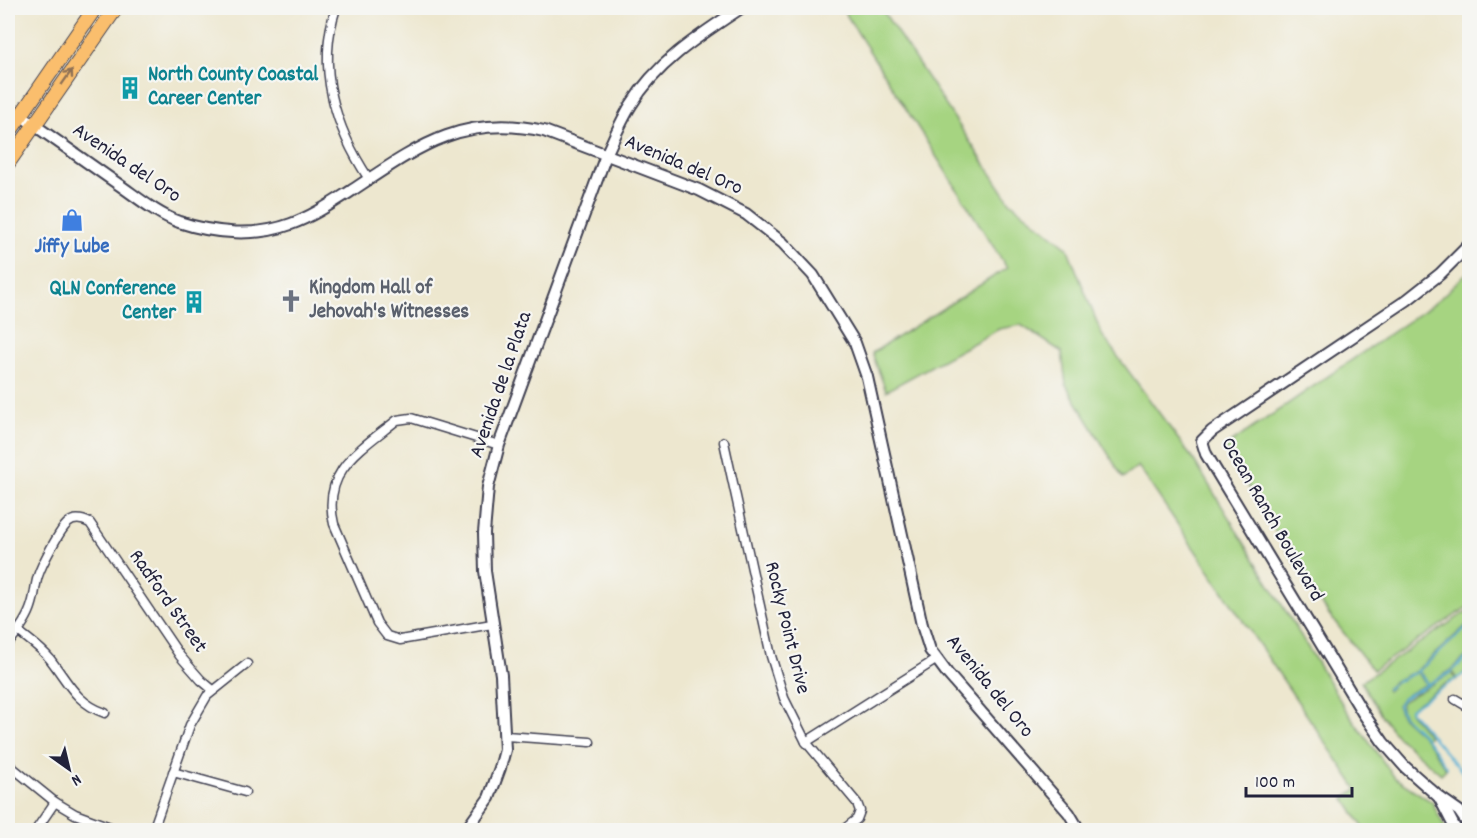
<svg xmlns="http://www.w3.org/2000/svg" width="1477" height="838" font-family="Dekko,sans-serif">
<rect width="100%" height="100%" fill="#f6f6f2"/>
<filter id="ink" filterUnits="userSpaceOnUse"><feTurbulence type="fractalNoise" baseFrequency=".0167" numOctaves="2"/><feDisplacementMap in="SourceGraphic" scale="12" xChannelSelector="R" yChannelSelector="G"/><feConvolveMatrix kernelMatrix="1 2 1 2 8 2 1 2 1" color-interpolation-filters="sRGB"/></filter>
<filter id="wash" filterUnits="userSpaceOnUse"><feTurbulence type="fractalNoise" baseFrequency=".008" numOctaves="4" result="noise"/><feDisplacementMap in="SourceGraphic" scale="24" xChannelSelector="R" yChannelSelector="G"/><feGaussianBlur stdDeviation="1.35" result="paint"/><feColorMatrix in="noise" values="0 0 0 0 0 0 0 0 0 0 0 0 0 0 0 0 0 1.4 0 .05"/><feComposite in="paint" operator="in"/></filter>
<g filter="url(#wash)">
<rect width="100%" height="100%" fill="#ede7cf"/>
<!-- green -->
<g fill="#a6d481" stroke="#647b5e" stroke-width="1.5">
<path d="M842 8H881L1010 202 1067 247 1102 335 1195 462 1346 710 1395 778 1432 802 1446 830H1365L1344 798 1357 789 1138 466 1123 478 1066 385 1062 352 1021 325 999 329 886 391 872 353 1007 268Z"/>
<path d="M1469 271V606L1373 670 1328 613 1278 536 1225 447 1436 302Z"/>
<path d="M1469 610V623L1417 670 1395 681 1386 689 1387 691 1397 682 1417 672 1426 684 1403 697 1397 705 1402 717 1426 739 1446 769 1441 774 1398 737 1383 718 1361 682Z"/>
<path d="M1469 626V654L1450 671 1428 684 1419 671Z"/>
<path d="M1469 656V669L1457 679 1452 672Z"/>
<path d="M1451 673 1456 680 1448 682 1410 709V713L1429 736 1426 738C1416 728 1398 717 1401 702Z"/>
</g>
<g fill="none" stroke-linecap="round" stroke-linejoin="round">
<!-- stream -->
<g stroke="#5ab2d7" stroke-width="2">
<path d="M1470 670 1410 709 1411 712 1470 781"/>
<path d="M1418 671 1428 685"/>
<path d="M1387 689 1397 681 1418 671 1470 624"/>
<path d="M1447 768 1426 738 1403 716 1398 705 1403 698 1451 672 1470 655"/>
</g>
</g>
</g>
<g filter="url(#ink)">
<g fill="none" stroke-linecap="round" stroke-linejoin="round">
<!-- minor casing -->
<g stroke="#404051" stroke-width="11">
<g id="minor">
<path d="M336 8C316 68 335 128 369 179"/>
<path d="M724 442 771 656 784 698 806 742 857 803 860 811 857 819 843 830"/>
<path d="M492 624 400 640 387 636 377 623 334 524C321 471 361 449 397 420L411 418 499 445"/>
<path d="M18 631C29 640 41 648 50 659 68 682 76 703 105 713"/>
<path d="M8 644C17 632 28 619 32 604 35 595 35 585 38 576 41 566 60 529 68 523 74 518 82 519 90 523L180 656 201 680 213 690"/>
<path d="M1455 699 1470 708"/>
<path d="M506 736 590 742"/>
<path d="M806 742 937 659"/>
<path d="M8 764 55 802 75 814 118 830"/>
<path d="M173 772 245 792"/>
<path d="M36 830 55 802"/>
<path d="M153 830 190 725 207 696 247 664"/>
</g>
</g>
<!-- tertiary casing -->
<g stroke="#404051" stroke-width="14">
<g id="tertiary">
<path d="M20 115C53 138 85 161 118 184 137 197 157 214 179 222 215 234 256 237 291 224 313 216 332 203 351 191 416 148 462 113 544 131L699 190 746 214 783 243 813 275 855 343 867 377 922 625 930 650 947 673 1069 813 1079 830"/>
<path d="M1470 244 1440 274 1407 300 1212 431 1202 441 1206 454 1363 713 1383 742 1405 767 1439 797 1459 811 1470 827"/>
<path d="M1439 797 1456 830"/>
<path d="M466 830 489 798 500 768 505 750 501 675 485 571 484 533 488 487 499 445 606 155C614 138 621 121 631 105 657 62 700 35 741 8"/>
</g>
</g>
<!-- primary casing -->
<g stroke="#404051" stroke-width="16">
<g id="primary">
<path d="M8 134 95 8"/>
<path d="M8 163 116 8"/>
</g>
</g>
<!-- minor -->
<use href="#minor" stroke="#fff" stroke-width="8"/>
<!-- tertiary -->
<use href="#tertiary" stroke="#fff" stroke-width="10"/>
<!-- primary -->
<use href="#primary" stroke="#fabe6d" stroke-width="14"/>
</g>
<!-- one-way arrows -->
<defs><path id="oneway-shaft" d="M-6 0H5M1.5-3L5.5 0L1.5 3" fill="none" stroke-width="1.6" stroke-linecap="round" stroke-linejoin="round" transform="scale(1.5)"/></defs>
<use stroke="#8e7054" href="#oneway-shaft" transform="translate(67 77) rotate(-55)"/>
</g>
<!-- icons -->
<defs>
<g id="building-bare" transform="scale(1.8)"><path d="M-4-6H4V6H1V3H-1V6H-4ZM-2.5-4.3h1.7v1.8h-1.7ZM.8-4.3h1.7v1.8H.8ZM-2.5-1h1.7V.8h-1.7ZM.8-1h1.7V.8H.8Z" fill="#0f9aa8" stroke="#f6f6f2" stroke-width="2.5" paint-order="stroke"/></g>
<g id="shop-bare" transform="scale(1.8)"><path d="M-5-2.5h2.3a2.7 3.5 0 0 1 5.4 0H5L5.5 6h-11ZM-1.5-2.5h3a1.5 2.3 0 0 0-3 0Z" fill="#3f7fe0" stroke="#f6f6f2" stroke-width="2.5" paint-order="stroke"/></g>
<g id="church-bare" transform="scale(1.8)"><path d="M-1.2-6h2.4v3.5h3.3v2.4h-3.3V6h-2.4V-.1h-3.3v-2.4h3.3Z" fill="#6b7280" stroke="#f6f6f2" stroke-width="2.5" paint-order="stroke"/></g>
</defs>
<g fill-rule="evenodd">
<use href="#building-bare" x="130" y="88"/>
<use href="#shop-bare" x="72" y="220"/>
<use href="#church-bare" x="291" y="301"/>
<use href="#building-bare" x="194" y="302"/>
</g>
<g text-anchor="middle" dominant-baseline="central" stroke-width="4.5" stroke-linejoin="round" paint-order="stroke">
<!-- culture labels -->
<g font-size="21" font-weight="bold" fill="#0d838f" stroke="#f6f6f2" text-anchor="start">
<text x="148" y="76">North County Coastal<tspan x="148" dy="24">Career Center</tspan></text>
<text x="176" y="290" text-anchor="end">QLN Conference<tspan x="176" dy="24">Center</tspan></text>
</g>
<!-- street labels -->
<g font-size="21" fill="#22223b" stroke="#f6f6f2">
<text transform="translate(126 164) rotate(34)">Avenida del Oro</text>
<text transform="translate(683 166) rotate(23)">Avenida del Oro</text>
<text transform="translate(502 385) rotate(-71)">Avenida de la Plata</text>
<text transform="translate(1271 520) rotate(60)">Ocean Ranch Boulevard</text>
<text transform="translate(167 602) rotate(55)">Radford Street</text>
<text transform="translate(786 628) rotate(76)">Rocky Point Drive</text>
<text transform="translate(989 687) rotate(51)">Avenida del Oro</text>
</g>
<!-- shop labels -->
<g font-size="21" font-weight="bold" fill="#366cbe" stroke="#f6f6f2">
<text x="72" y="248">Jiffy Lube</text>
</g>
<!-- worship labels -->
<g font-size="21" font-weight="bold" fill="#5b616d" stroke="#f6f6f2" text-anchor="start">
<text x="309" y="289">Kingdom Hall of<tspan x="309" dy="24">Jehovah's Witnesses</tspan></text>
</g>
</g>
<!-- margin -->
<rect width="1477" height="838" fill="none" stroke="#f6f6f2" stroke-width="30"/>
<!-- north arrow -->
<g transform="translate(69 769) rotate(146)" stroke="#f6f6f2" stroke-width="4.5" paint-order="stroke">
<path d="M0-4.5L10 22L0 15L-10 22Z" fill="#22223b"/>
<text y="-9" font-size="16" font-weight="bold" text-anchor="middle" fill="#22223b">N</text>
</g>
<!-- scale -->
<path d="M1246 787v9h106v-9" fill="none" stroke="#22223b" stroke-width="3"/>
<text x="1255" y="787" font-size="18" fill="#22223b" stroke="#f6f6f2" stroke-width="4.5" paint-order="stroke">100 m</text>
</svg>
